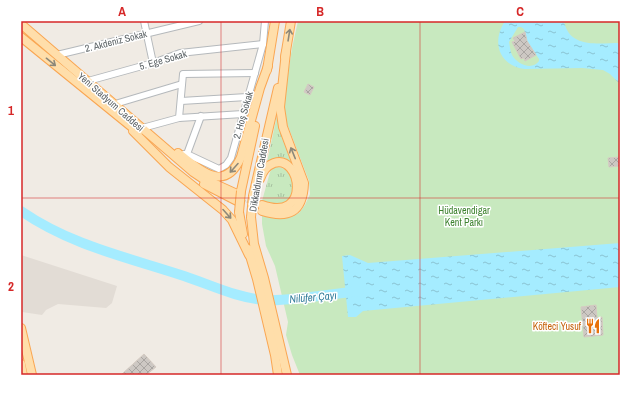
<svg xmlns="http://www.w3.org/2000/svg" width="641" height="396" font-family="'Archivo Narrow',sans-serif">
<defs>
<pattern id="grass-tufts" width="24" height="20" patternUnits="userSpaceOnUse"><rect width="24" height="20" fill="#c8e9bf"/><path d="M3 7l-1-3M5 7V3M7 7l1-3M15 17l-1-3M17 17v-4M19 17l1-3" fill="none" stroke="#a6c09f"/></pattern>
<pattern id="water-ripples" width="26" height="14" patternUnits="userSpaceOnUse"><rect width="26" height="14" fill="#a5ecff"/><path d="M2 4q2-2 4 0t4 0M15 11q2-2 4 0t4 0" fill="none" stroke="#8ac3d2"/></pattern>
<pattern id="building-cross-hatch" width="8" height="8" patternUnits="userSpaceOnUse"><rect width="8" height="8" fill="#cdc8c3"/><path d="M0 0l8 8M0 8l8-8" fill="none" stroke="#aaa6a2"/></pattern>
</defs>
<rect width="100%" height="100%" fill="#f0ebe4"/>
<!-- education -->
<path fill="#e2dcd5" d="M21 255 117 286 112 303 106 308 58 304 46 310 42 315 22 312Z"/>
<!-- grass -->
<g fill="url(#grass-tufts)">
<path d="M278 111 297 170 267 162Z"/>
<path d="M277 167C298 167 300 205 278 205 273 204 267 202 262 201L270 172 273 168Z"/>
</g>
<!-- green -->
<path fill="#c8e9bf" d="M298 21H620V375H300L292 355 286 335 288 322 275 266 266 246 262 224V215L281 219 299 213 305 205 310 194 309 181 286 121 283 106 292 48Z"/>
<!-- water -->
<g fill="url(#water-ripples)" fill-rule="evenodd">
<path d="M505 21H564C569 49 599 43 620 43V84L610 74 603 70 582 68 525 69C499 66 491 42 505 21ZM518 27H521L524 29 527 41 539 59V61C532 71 517 64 512 55 510 51 510 46 509 42Z"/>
<path d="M620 243V287L363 311 356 317H348L342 256 350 255 368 263Z"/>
</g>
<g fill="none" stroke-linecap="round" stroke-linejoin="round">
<!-- river -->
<path stroke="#a5ecff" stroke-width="10" d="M21 211C72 246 127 257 184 276 211 285 237 298 265 300 281 301 296 298 311 297 327 295 343 293 359 291"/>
</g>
<!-- building -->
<g fill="url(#building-cross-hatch)" stroke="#d5cbc2">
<path d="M525 32 527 41 536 55 525 61 524 58 521 59 512 42 515 41 513 38Z"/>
<path d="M308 84 314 87 310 95 304 92Z"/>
<path d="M620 157V166L609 167 608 158Z"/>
<path d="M596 305 597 318 602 317 603 335 584 337 581 307Z"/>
<path d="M144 354 156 367 146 375H121Z"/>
</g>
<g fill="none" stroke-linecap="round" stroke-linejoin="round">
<!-- major-tunnel -->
<g stroke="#cbc9c4" stroke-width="8" stroke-dasharray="8 4" stroke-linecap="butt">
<path d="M237 194 262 205"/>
<path d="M237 201 262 211"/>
</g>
<!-- minor casing -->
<g stroke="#b5b9bc" stroke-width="8">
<g id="minor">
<path d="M144 21 153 63"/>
<path d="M57 55 199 21"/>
<path d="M88 81 153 63 180 53 263 44"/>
<path d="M181 101 247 97"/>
<path d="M115 104 182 84"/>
<path d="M179 118 183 74 255 73"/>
<path d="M146 127 179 118 243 114"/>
<path d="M184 154H187L201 116"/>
<path d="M187 154 219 169 226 165 231 158 263 44 265 21"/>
</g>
</g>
<!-- major casing -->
<g stroke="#faa652" stroke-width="10">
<g id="major">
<path d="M21 24 193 172 202 178 237 194"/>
<path d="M21 37 138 132"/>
<path d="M285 57 291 21"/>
<path d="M267 70 275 21"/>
<path d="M133 131 169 167 223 210 232 220 249 255"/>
<path d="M178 153C199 170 225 194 241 157L260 88 268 66"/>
<path d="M260 179C263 171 266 166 274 163 301 154 312 223 262 205"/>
<path d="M204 184 237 201"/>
<path d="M241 191 255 126"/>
<path d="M253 196 278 88"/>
<path d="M262 211C288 219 303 213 304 183L283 127 280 107 286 52"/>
<path d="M239 212 243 234"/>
<path d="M251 217 254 244 264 278 287 375"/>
<path d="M248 249 257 279 275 355 278 375"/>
<path d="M21 328 32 375"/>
<path d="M21 364 23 375"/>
</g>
</g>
<!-- minor -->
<use href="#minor" stroke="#fff" stroke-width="6"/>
<!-- major -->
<use href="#major" stroke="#ffdeaa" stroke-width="8"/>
<!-- major-bridge casing -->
<g stroke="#faa652" stroke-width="10" stroke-linecap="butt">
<g id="major-bridge">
<path d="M239 212 241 191"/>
<path d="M251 217 253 196"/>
</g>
</g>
<!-- major-bridge -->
<use href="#major-bridge" stroke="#ffdeaa" stroke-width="8"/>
</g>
<!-- one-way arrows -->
<defs><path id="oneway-shaft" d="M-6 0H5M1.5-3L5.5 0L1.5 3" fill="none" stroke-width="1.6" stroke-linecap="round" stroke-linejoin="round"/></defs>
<g stroke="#8d887a">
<use href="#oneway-shaft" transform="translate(289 35) rotate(-81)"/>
<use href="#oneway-shaft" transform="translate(51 62) rotate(39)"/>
<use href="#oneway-shaft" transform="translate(293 153) rotate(-112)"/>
<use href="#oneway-shaft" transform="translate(234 168) rotate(132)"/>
<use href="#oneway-shaft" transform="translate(227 214) rotate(48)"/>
</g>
<!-- grid -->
<path fill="none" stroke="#d62828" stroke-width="1" stroke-opacity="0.55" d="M221 21V375M420 21V375M21 198H620"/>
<!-- icons -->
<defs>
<g id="restaurant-bare" transform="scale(1.2)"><path d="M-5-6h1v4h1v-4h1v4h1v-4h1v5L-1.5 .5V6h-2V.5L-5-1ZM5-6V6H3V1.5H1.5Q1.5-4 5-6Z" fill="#e8710a" stroke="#fff" stroke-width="2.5" paint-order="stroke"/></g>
</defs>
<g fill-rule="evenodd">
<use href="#restaurant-bare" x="593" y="326"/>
</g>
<g text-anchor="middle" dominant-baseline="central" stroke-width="3" stroke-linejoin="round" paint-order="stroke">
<!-- street labels -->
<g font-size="10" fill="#5c6366" stroke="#fff">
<text transform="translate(116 41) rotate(-14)">2. Akdeniz Sokak</text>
<text transform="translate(163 60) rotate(-16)">5. Ege Sokak</text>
<text transform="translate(111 102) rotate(41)">Yeni Stadyum Caddesi</text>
<text transform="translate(243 115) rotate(-74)">2. Hoş Sokak</text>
<text transform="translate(259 175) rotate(-80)">Dikkaldırım Caddesi</text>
</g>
<!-- park labels -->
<g font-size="10" fill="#3d822f" stroke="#fff">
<text x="464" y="210">Hüdavendigar<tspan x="464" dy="12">Kent Parkı</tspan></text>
</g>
<!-- food labels -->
<g font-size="10" fill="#c56008" stroke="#fff" text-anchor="end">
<text x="581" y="326">Köfteci Yusuf</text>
</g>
<!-- water labels -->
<g font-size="11" font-style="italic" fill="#347e9c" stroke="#fff">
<text transform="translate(313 297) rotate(-5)">Nilüfer Çayı</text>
</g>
</g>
<!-- border -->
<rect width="641" height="396" fill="none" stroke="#ffffff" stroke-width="44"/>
<rect x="22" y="22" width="597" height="352" fill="none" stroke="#d62828" stroke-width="1.5"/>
<g font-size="13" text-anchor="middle" font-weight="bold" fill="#d62828">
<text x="122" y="16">A</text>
<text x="320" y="16">B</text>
<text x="520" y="16">C</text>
<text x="11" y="115">1</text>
<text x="11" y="291">2</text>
</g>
</svg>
